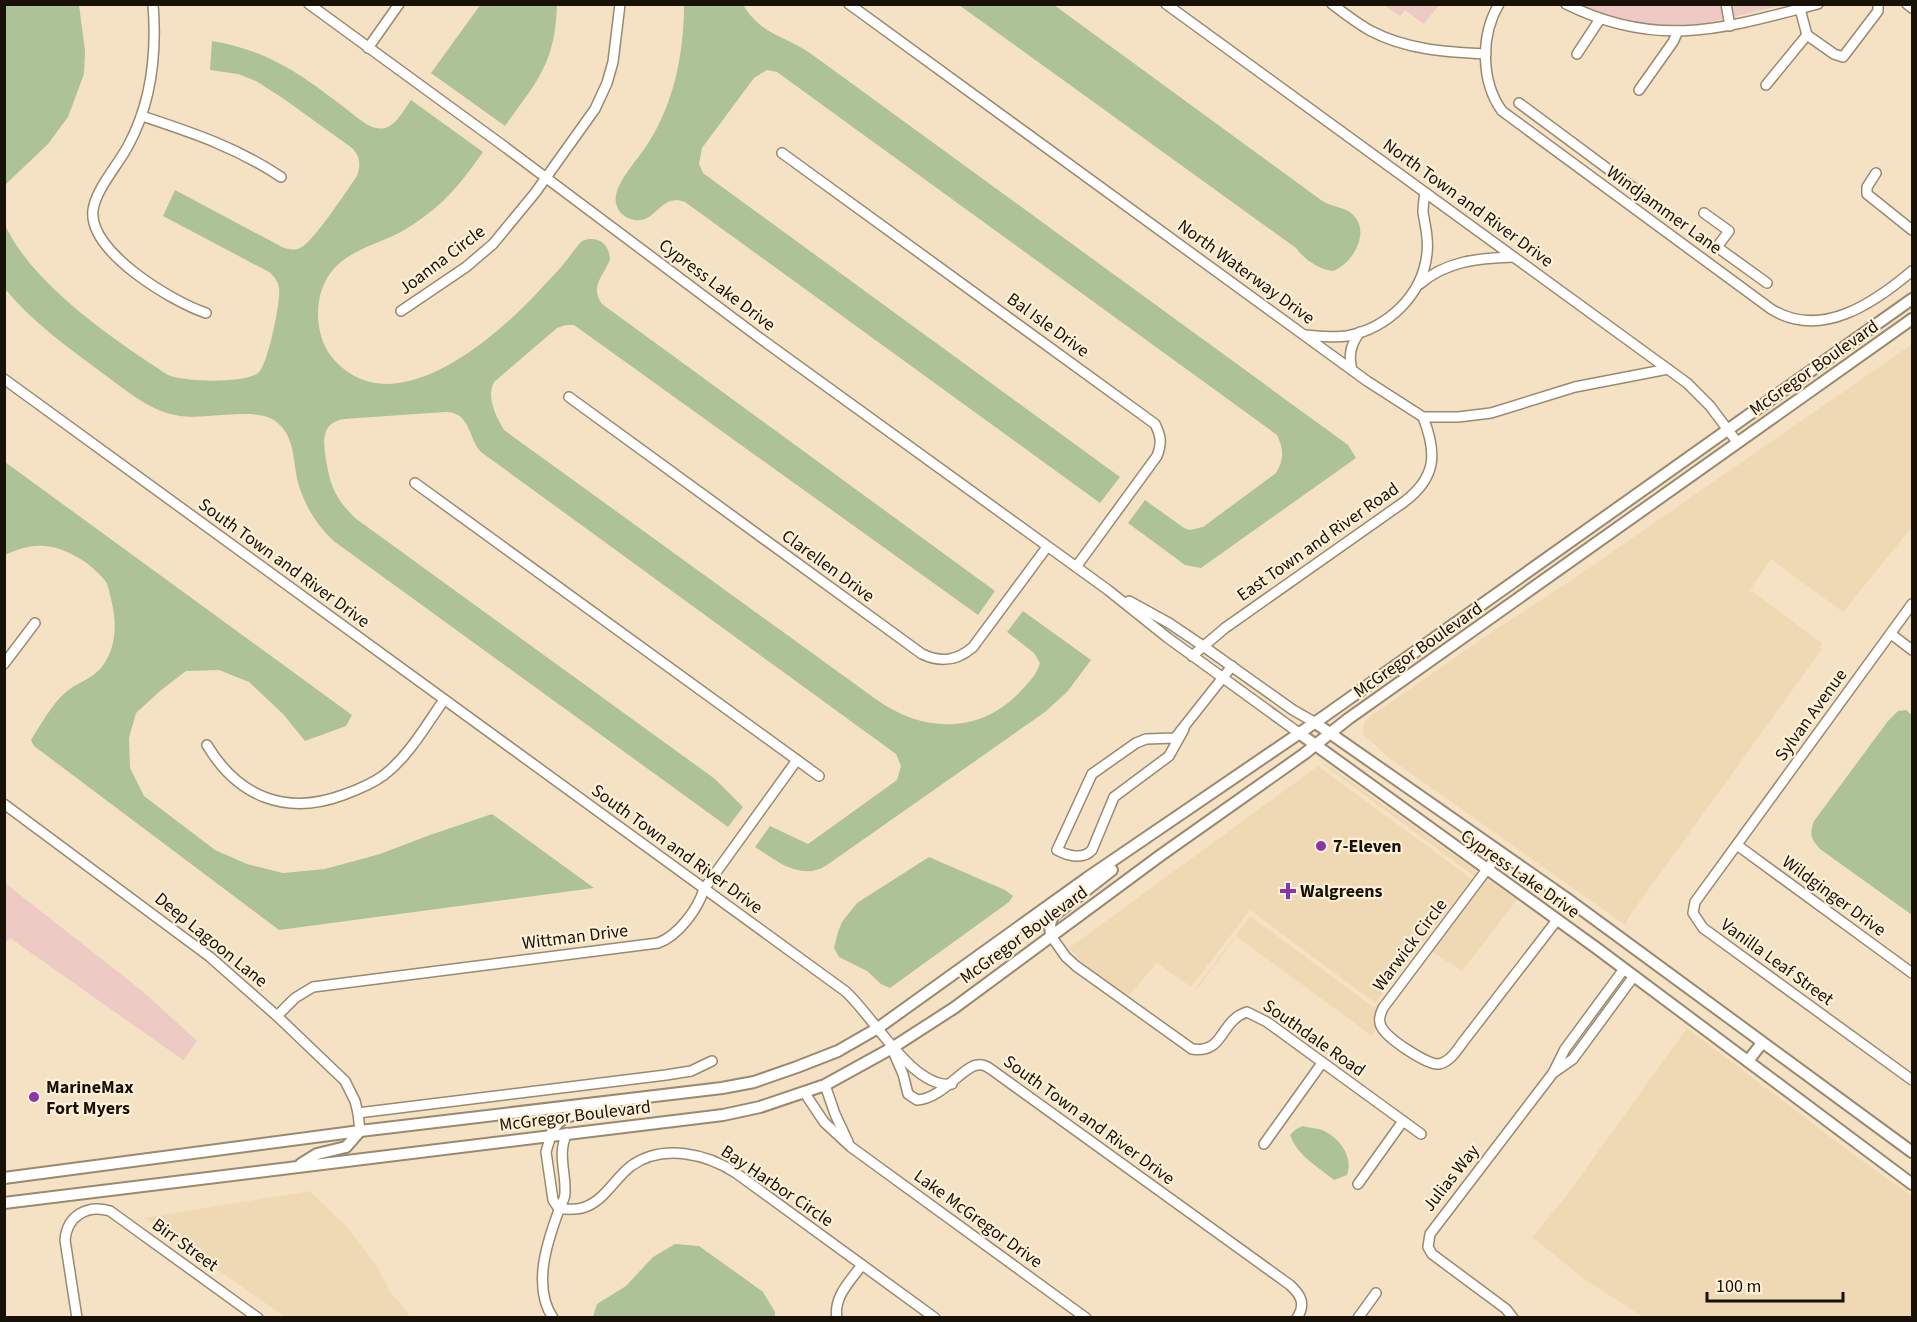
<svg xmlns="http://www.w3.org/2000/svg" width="1917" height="1322" font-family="'Source Sans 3',sans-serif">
<rect width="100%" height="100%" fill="#f5e2c5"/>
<!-- built -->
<g fill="#efd9b5">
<path d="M1912 344V527L1843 612 1771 559 1750 590 1822 643 1820 647 1822 649 1628 918 1626 925 1628 927 1389 758 1363 734 1364 723 1372 715 1492 632 1576 577Z"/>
<path d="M1326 764 1517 900 1462 971 1428 949 1372 1036 1236 936 1197 989 1196 988 1250 916 1372 1006 1376 1007 1475 882 1474 876 1324 765Z"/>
<path d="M1318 766 1472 879 1375 1003 1250 910 1191 987 1157 963 1128 996 1083 963 1069 948Z"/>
<path d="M1687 1028 1849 1151 1912 1196V1317H1643L1584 1279 1532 1237 1564 1199Z"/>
<path d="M310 1191 348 1228 378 1268 390 1292 403 1306 410 1317H285L144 1218Z"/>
</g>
<!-- green -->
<g fill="#edcac4">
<path d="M1384 5H1439L1424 24 1405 10 1400 16Z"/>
<path d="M1577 5H1785C1757 11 1728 19 1699 24 1666 29 1607 21 1577 5Z"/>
<path d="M5 883 141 990 197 1041 183 1060 10 938 5 943Z"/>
</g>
<!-- water -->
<g fill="#adc296">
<path d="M5 4 79 5 85 51 84 74 68 117 48 144 5 185Z"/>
<path d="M481 4 557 5C555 64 537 81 505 126L431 73Z"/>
<path d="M684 5H743C762 35 783 35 810 53L1348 445 1356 458 1201 568 1185 565 1128 523 1145 500 1184 528 1190 530 1203 527 1276 473C1284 460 1284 449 1277 435L777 72 767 70 754 78 702 148 699 164 703 173 1120 477 1100 503 685 202C658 192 655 230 628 218 620 215 614 205 616 196 618 180 638 159 647 145 674 104 684 53 684 5Z"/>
<path d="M959 5H1054L1321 200C1330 207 1342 206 1351 213 1372 230 1354 263 1333 271 1318 269 1305 260 1296 248Z"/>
<path d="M212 41C279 52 314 85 366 124 390 138 399 117 411 100L483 152C466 176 449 199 425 216 417 222 408 228 399 233 371 247 340 252 325 282 314 304 316 336 331 356 390 429 492 341 537 293 545 284 554 275 562 266 569 258 574 249 582 241 597 235 609 243 610 259 604 276 589 286 602 304L995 591 978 615 574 325H566L557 328 494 382C486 398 496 416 504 430L877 700C922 732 978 735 1019 693 1027 684 1037 675 1040 663L1034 653 1007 632 1023 611 1091 660 1067 692 1045 712 827 865C801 882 777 861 755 847L770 826 808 844 897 780 901 766 896 754 481 452C468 438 470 411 445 412L344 419C321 423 323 441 326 460 328 471 330 482 335 492 340 502 347 510 355 518L715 779 743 807 728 827 335 542C318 527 306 508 299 486 292 463 297 436 274 420 254 407 206 420 180 416 151 412 127 391 105 375 69 348 33 323 5 289V225C32 284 114 340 168 375 183 382 247 384 259 372 268 363 281 301 279 288 278 281 274 276 269 272L163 216 175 190 282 247C288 249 294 251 300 248 313 243 347 190 357 176 361 165 360 156 352 148L284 99 256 81 238 74 210 70Z"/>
<path d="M5 462 352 715 346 726 305 741 283 714 249 682 219 670 186 671 160 691 136 713 129 738 130 768 144 796 215 850 247 864 283 873 325 869 380 854 430 835 492 814 594 888 279 930 34 746 31 740C41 724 52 704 66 692 76 683 90 680 100 669 118 649 117 619 110 595 109 591 108 585 106 582 101 575 90 565 82 560 54 543 35 541 5 555Z"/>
<path d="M1906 710 1912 715V915L1820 849C1811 839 1809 834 1814 821L1888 721 1898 711Z"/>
<path d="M929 857 1005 890 1013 896 1009 902 890 988 881 984 867 971 839 957 834 948 838 932 842 922 857 903Z"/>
<path d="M1303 1126C1309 1128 1316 1128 1322 1130 1339 1137 1354 1157 1347 1175L1334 1180C1318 1167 1297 1155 1290 1135L1296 1129Z"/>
<path d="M675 1244 699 1246 741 1276 763 1292 775 1312V1317H593L597 1304 626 1286 653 1257Z"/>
</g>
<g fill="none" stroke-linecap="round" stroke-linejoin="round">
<!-- minor casing -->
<g stroke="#9a896e" stroke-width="12">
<g id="minor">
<path d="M153 4C157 54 152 102 128 146 118 165 96 189 93 210 88 252 173 302 206 313"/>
<path d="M309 4 505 147 757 336 1108 590 1168 638 1299 733"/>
<path d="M849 4 1367 381 1423 417H1458L1491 413 1575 387 1668 369"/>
<path d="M1166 4 1687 383 1710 406 1737 442"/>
<path d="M1332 4C1345 14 1358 24 1371 31 1407 50 1447 52 1486 54"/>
<path d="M1499 4C1480 36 1481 82 1502 111L1771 309C1821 340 1874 303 1912 271"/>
<path d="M1566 4C1658 50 1725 28 1818 4"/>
<path d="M1726 4 1730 26"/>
<path d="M1907 4 1912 8"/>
<path d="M1800 9 1807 35 1834 54 1843 57 1878 11V4"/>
<path d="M368 48 399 4"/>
<path d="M1577 54 1600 19"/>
<path d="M1766 85 1807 35"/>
<path d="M1639 90 1673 42 1678 31"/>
<path d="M1519 103 1635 189"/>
<path d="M142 116C193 133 236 147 281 177"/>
<path d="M782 153 1155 424C1161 436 1162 443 1157 456L1076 567"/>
<path d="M1876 173 1867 187V194L1912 230"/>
<path d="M1704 213 1729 231 1717 247 1767 283"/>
<path d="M1420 284C1446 261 1479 258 1513 257"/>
<path d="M401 311 466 267 493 244 535 193 595 109 607 83 613 62 620 4"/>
<path d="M1305 335C1319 336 1333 338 1347 336 1388 328 1423 295 1427 253 1429 238 1425 226 1423 212 1423 206 1424 199 1425 193"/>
<path d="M1352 370C1348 355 1351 344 1360 332"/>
<path d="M4 379 845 991C872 1014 913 1090 952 1084"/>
<path d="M569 397 922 654C941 663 957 661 973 647L1047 547"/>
<path d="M415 483 819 776"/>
<path d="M1129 601 1169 623 1203 646 1293 710 1314 722"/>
<path d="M1912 604 1695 902 1693 913 1703 928 1912 1080"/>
<path d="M1891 634 1912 650"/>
<path d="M1192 656 1225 628 1404 502C1437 477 1437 453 1423 417"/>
<path d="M4 664 35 623"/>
<path d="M1184 729 1169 756 1114 797 1092 850C1083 860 1068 856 1057 850L1092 774 1136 743 1146 739 1175 738 1232 666"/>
<path d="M207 745C238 797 286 816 343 795 357 790 372 784 384 775 409 756 426 725 444 700"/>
<path d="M4 804 210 957 277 1016 345 1081 355 1101 358 1113 360 1131"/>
<path d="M1737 845 1912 973"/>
<path d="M1500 852 1383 1008C1380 1014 1378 1020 1381 1026 1386 1038 1427 1065 1439 1064 1450 1062 1457 1050 1463 1042L1557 920"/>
<path d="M1051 936 1066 957 1076 966 1192 1049C1225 1054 1219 1021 1247 1012L1267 1022 1421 1134"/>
<path d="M277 1016 295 998 313 987 658 943C678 936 698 909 704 889L797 760"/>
<path d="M892 1049 903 1074 908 1094 917 1100C942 1099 964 1065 978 1065 983 1064 988 1067 992 1070L1290 1285C1301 1295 1306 1304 1297 1318"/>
<path d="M1553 1073 1573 1059 1634 976"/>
<path d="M825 1085 835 1114 848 1142"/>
<path d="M804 1092 824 1122 851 1147 1086 1318"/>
<path d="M358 1113 666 1075 691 1071 712 1061"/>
<path d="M551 1135 546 1152 553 1200 559 1209"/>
<path d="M1264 1144 1322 1063"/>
<path d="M1358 1184 1403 1121"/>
<path d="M559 1209C566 1209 575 1210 582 1208 604 1202 614 1179 631 1166 663 1143 707 1154 736 1173L935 1318"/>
<path d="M77 1318 65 1240C67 1216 87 1204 110 1211L258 1318"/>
<path d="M553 1318C532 1287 547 1242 559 1210 561 1204 565 1199 565 1193 566 1171 557 1154 567 1133"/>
<path d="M837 1318C833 1297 851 1280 862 1265"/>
<path d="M1358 1318 1376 1293"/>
<path d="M1513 1318 1506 1309 1432 1254 1428 1247 1430 1234 1553 1073 1565 1049 1624 969"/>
</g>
</g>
<!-- major casing -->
<g stroke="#9a896e" stroke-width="14">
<g id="major">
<path d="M1314 722 1566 898 1912 1152"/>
<path d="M1299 733 1595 947 1912 1184"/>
<path d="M1051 936 1050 924 1053 916 1112 870"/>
<path d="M1748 1061 1762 1043"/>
<path d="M551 1135C557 1115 575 1115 593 1109"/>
<path d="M301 1164 317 1154 346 1147 360 1131"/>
<path d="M4 1178 360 1131 722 1088 754 1082 797 1067 838 1051 878 1028 1087 878 1326 715 1912 299"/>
<path d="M4 1203 723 1115 760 1107 825 1085 892 1048 954 1008 1161 855 1304 754 1348 719 1912 319"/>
</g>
</g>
<!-- minor -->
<use href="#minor" stroke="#fff" stroke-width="9"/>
<!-- major -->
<use href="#major" stroke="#fff" stroke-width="10"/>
</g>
<!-- markers -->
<g fill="#8937a6" stroke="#fff0d8" stroke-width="2">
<circle cx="1321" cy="846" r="6"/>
<path d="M1285 882h6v6h6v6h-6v6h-6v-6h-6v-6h6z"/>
<circle cx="34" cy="1097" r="6"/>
</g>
<g text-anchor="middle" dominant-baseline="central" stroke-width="4.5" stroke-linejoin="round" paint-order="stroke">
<!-- street labels -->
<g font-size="18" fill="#171107" stroke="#fff0d8">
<text transform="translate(1468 203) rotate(36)">North Town and River Drive</text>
<text transform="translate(1664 210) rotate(36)">Windjammer Lane</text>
<text transform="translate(442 260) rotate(-37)">Joanna Circle</text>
<text transform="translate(1246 272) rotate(36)">North Waterway Drive</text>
<text transform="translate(717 285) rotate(37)">Cypress Lake Drive</text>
<text transform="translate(1048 325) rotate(36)">Bal Isle Drive</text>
<text transform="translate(1814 368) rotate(-35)">McGregor Boulevard</text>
<text transform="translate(1318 542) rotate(-35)">East Town and River Road</text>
<text transform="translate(284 563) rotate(36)">South Town and River Drive</text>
<text transform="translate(828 566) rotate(36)">Clarellen Drive</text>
<text transform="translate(1418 650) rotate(-35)">McGregor Boulevard</text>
<text transform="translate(1811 715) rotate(-54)">Sylvan Avenue</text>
<text transform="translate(677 849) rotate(36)">South Town and River Drive</text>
<text transform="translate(1520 874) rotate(35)">Cypress Lake Drive</text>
<text transform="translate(1834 896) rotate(36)">Wildginger Drive</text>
<text transform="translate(1024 935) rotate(-36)">McGregor Boulevard</text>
<text transform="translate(575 937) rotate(-7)">Wittman Drive</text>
<text transform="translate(211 940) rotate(39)">Deep Lagoon Lane</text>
<text transform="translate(1410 945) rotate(-53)">Warwick Circle</text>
<text transform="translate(1777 962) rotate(36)">Vanilla Leaf Street</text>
<text transform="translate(1314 1038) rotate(35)">Southdale Road</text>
<text transform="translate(575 1116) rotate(-7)">McGregor Boulevard</text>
<text transform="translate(1089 1120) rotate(36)">South Town and River Drive</text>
<text transform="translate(1451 1178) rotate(-52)">Julias Way</text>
<text transform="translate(777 1186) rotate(34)">Bay Harbor Circle</text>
<text transform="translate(978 1219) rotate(36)">Lake McGregor Drive</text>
<text transform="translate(185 1245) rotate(36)">Birr Street</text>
</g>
<!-- poi labels -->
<g font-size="18" font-weight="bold" fill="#171107" stroke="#fff0d8" text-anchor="start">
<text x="1333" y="846">7-Eleven</text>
<text x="1300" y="891">Walgreens</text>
<text x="46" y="1087">MarineMax<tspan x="46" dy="21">Fort Myers</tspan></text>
</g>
</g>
<!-- border -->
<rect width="1917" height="1322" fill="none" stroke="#171107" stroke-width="12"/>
<!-- scale -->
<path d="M1707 1292v9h136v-9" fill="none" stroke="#171107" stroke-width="3"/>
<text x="1716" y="1292" font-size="18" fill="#171107" stroke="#fff0d8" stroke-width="4.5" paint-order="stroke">100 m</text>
</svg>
